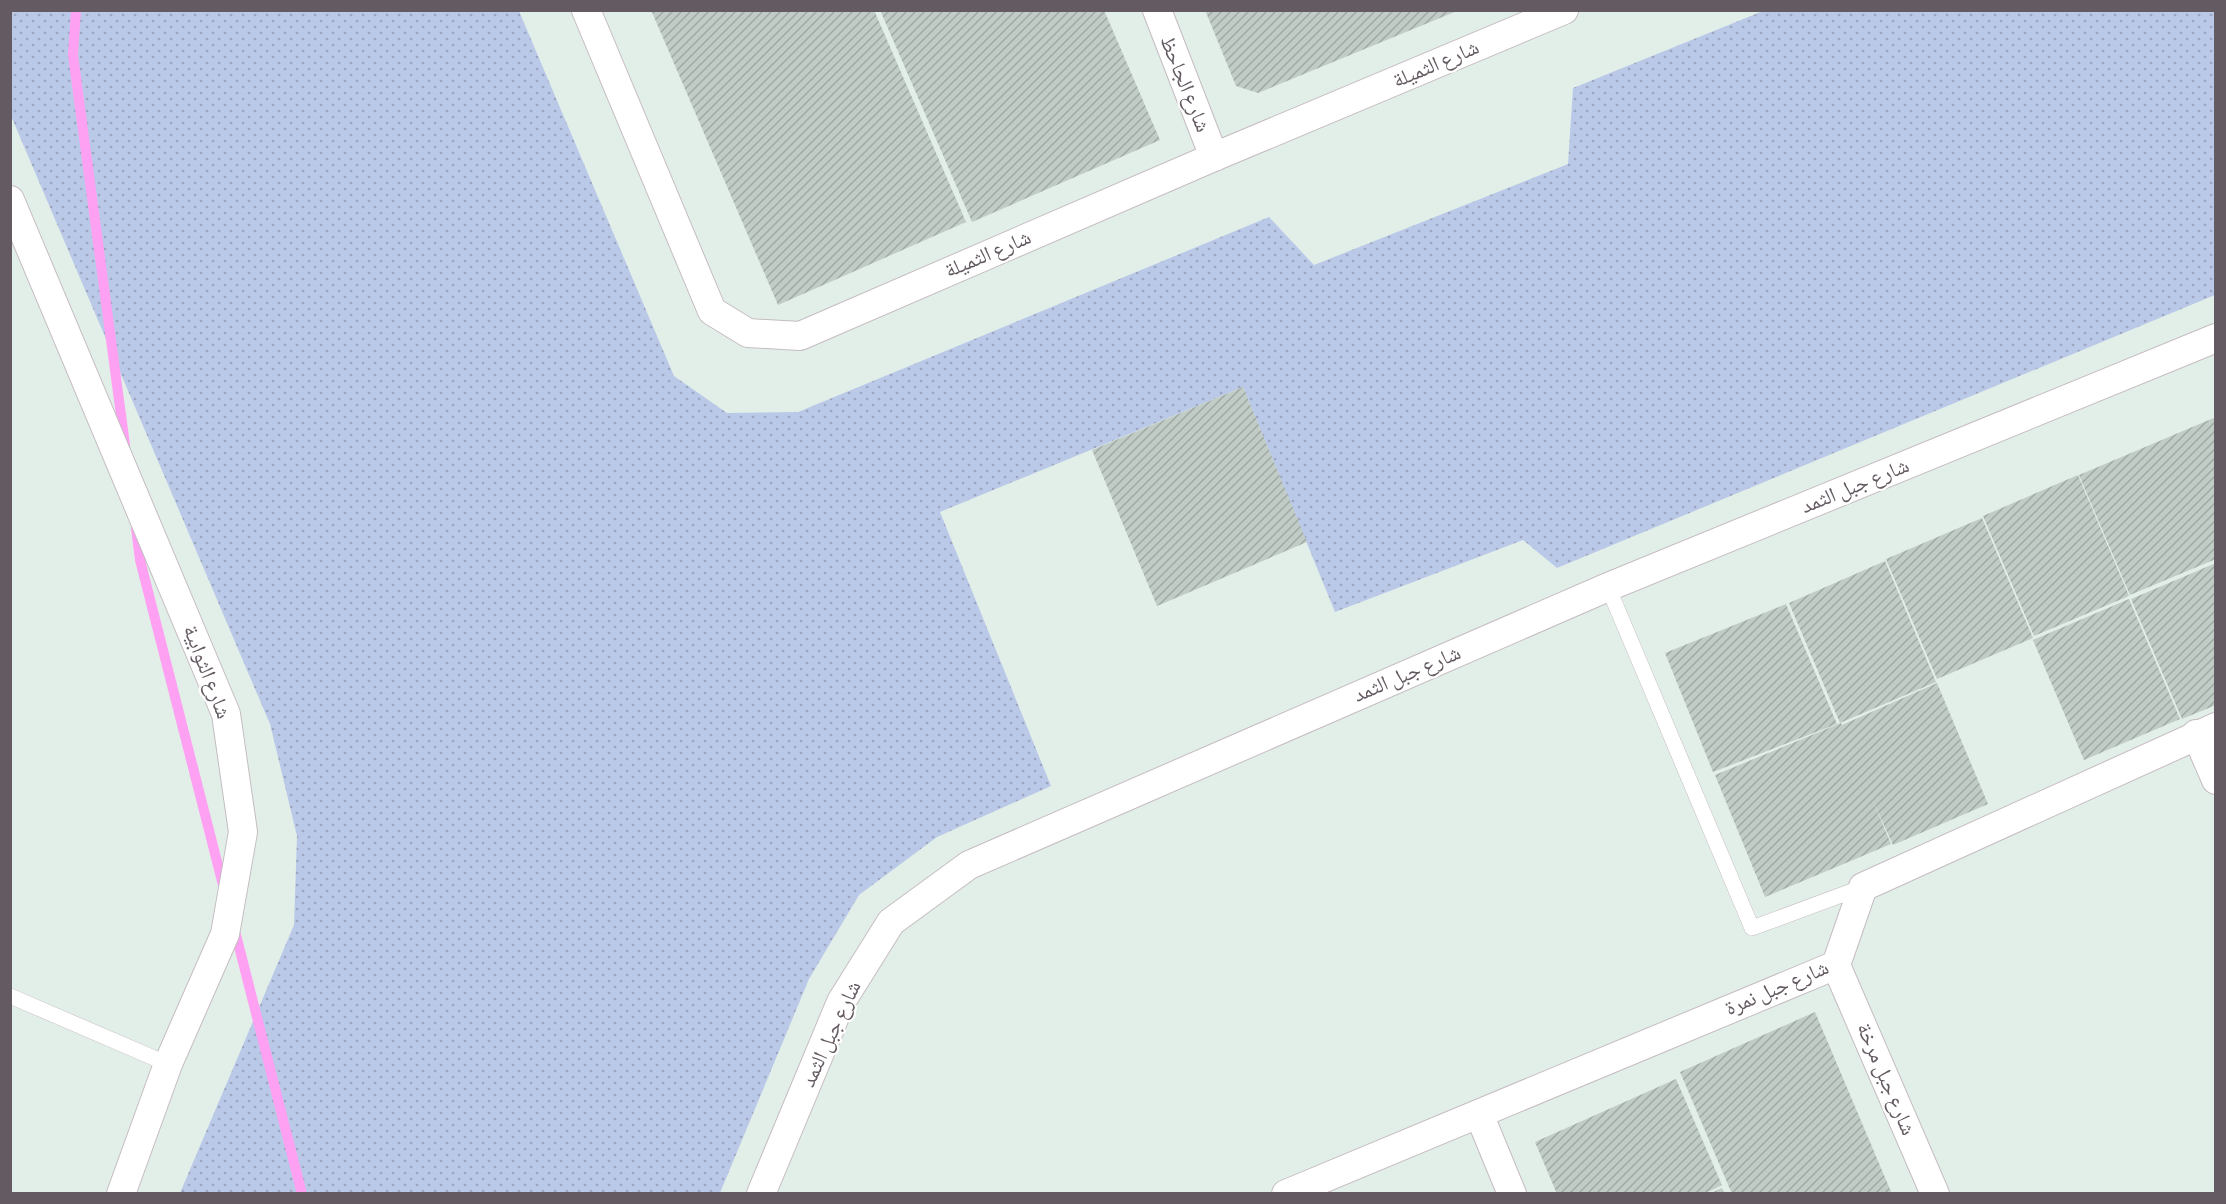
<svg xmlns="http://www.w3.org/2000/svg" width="2226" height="1204" font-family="'Alegreya Sans','Noto Naskh Arabic',sans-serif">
<defs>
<pattern id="park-dots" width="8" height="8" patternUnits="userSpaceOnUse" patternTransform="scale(1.5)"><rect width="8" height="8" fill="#bbc9e9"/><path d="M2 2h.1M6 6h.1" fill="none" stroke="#9ca6c0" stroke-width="1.8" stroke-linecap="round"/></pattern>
<pattern id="building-hatch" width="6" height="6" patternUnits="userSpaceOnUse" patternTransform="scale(1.5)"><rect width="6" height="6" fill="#c1ccc6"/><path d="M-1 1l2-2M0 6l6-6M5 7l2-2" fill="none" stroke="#a0a9a4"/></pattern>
</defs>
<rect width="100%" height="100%" fill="#e2efe8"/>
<!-- park -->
<path fill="url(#park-dots)" d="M10 11H519L674 376 727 413 798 412 1269 217 1314 265 1568 164 1573 88 1763 11H2215V295L1557 568 1523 540 1335 612 1243 387 940 512 1051 786 937 837 859 895 809 979 720 1193H180L294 925 297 836 270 724 11 116Z"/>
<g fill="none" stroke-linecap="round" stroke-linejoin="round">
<!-- stream -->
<g stroke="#ffa1f2" stroke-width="10">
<path d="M76 10 73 55 125 445"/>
<path d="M136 528 140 560 224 889"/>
<path d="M234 927 302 1194"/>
</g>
</g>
<!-- building -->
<g fill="url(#building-hatch)">
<path d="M651 10H874L966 222 778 305Z"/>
<path d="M880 10H1104L1160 140 972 222Z"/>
<path d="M1205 10H1456L1457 11 1258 93 1236 86Z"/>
<path d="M1243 387 1307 542 1157 606 1092 450Z"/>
<path d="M2216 417V559L2130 595 2079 475Z"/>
<path d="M2078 475 2129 596 2034 636 1983 516Z"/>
<path d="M1982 518 2033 638 1937 679 1886 559Z"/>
<path d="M1885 561 1936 682 1840 723 1789 603Z"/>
<path d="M2216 563V705L2182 719 2131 599Z"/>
<path d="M2129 599 2180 719 2084 760 2033 640Z"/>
<path d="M1786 604 1837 724 1713 772 1665 653Z"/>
<path d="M1937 683 1988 804 1893 845 1873 801 1891 844 1765 897 1715 775 1841 723 1842 725Z"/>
<path d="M1815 1012 1892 1194H1732L1680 1072Z"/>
<path d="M1676 1079 1722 1185 1704 1194H1557L1535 1142Z"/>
<path d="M1722 1188 1725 1194H1709Z"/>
</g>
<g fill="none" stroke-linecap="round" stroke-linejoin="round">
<!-- service casing -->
<g stroke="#c5bcc2" stroke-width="16">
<g id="service">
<path d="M1608 587 1752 928 1863 887"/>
<path d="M10 996 168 1064"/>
</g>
</g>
<!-- minor casing -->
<g stroke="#c5bcc2" stroke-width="30">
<g id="minor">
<path d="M586 10 712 311 748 333 800 336 1214 157 1564 10"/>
<path d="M1157 10 1214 157"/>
<path d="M10 200 226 714 243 832 225 934 168 1064 121 1194"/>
<path d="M2196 734 2216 780"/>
<path d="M1836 965 1935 1194"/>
<path d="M1479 1114 1512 1194"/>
<path d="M761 1194 841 1002 891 922 969 865 1608 587 2216 338"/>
<path d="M1286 1194 1836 965 1863 887 2216 727"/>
</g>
</g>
<!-- service -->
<use href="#service" stroke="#fff" stroke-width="15"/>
<!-- minor -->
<use href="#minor" stroke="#fff" stroke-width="28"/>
</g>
<g text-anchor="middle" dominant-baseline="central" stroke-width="4.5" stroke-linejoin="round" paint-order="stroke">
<!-- street labels -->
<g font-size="21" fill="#645a62" stroke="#fff">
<text transform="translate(1436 64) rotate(-23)">شارع الثميلة</text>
<text transform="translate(1185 84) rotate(68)">شارع الجاحظ</text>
<text transform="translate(988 254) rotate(-23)">شارع الثميلة</text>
<text transform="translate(1855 486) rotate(-22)">شارع جبل الثمد</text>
<text transform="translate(207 672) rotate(69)">شارع الثوابية</text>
<text transform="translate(1407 674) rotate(-23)">شارع جبل الثمد</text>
<text transform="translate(1777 988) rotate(-23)">شارع جبل نمرة</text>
<text transform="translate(831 1034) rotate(-65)">شارع جبل الثمد</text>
<text transform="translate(1886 1079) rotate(67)">شارع جبل مرخة</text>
</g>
</g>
<!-- border -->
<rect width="2226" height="1204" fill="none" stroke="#645a62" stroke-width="24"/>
</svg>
